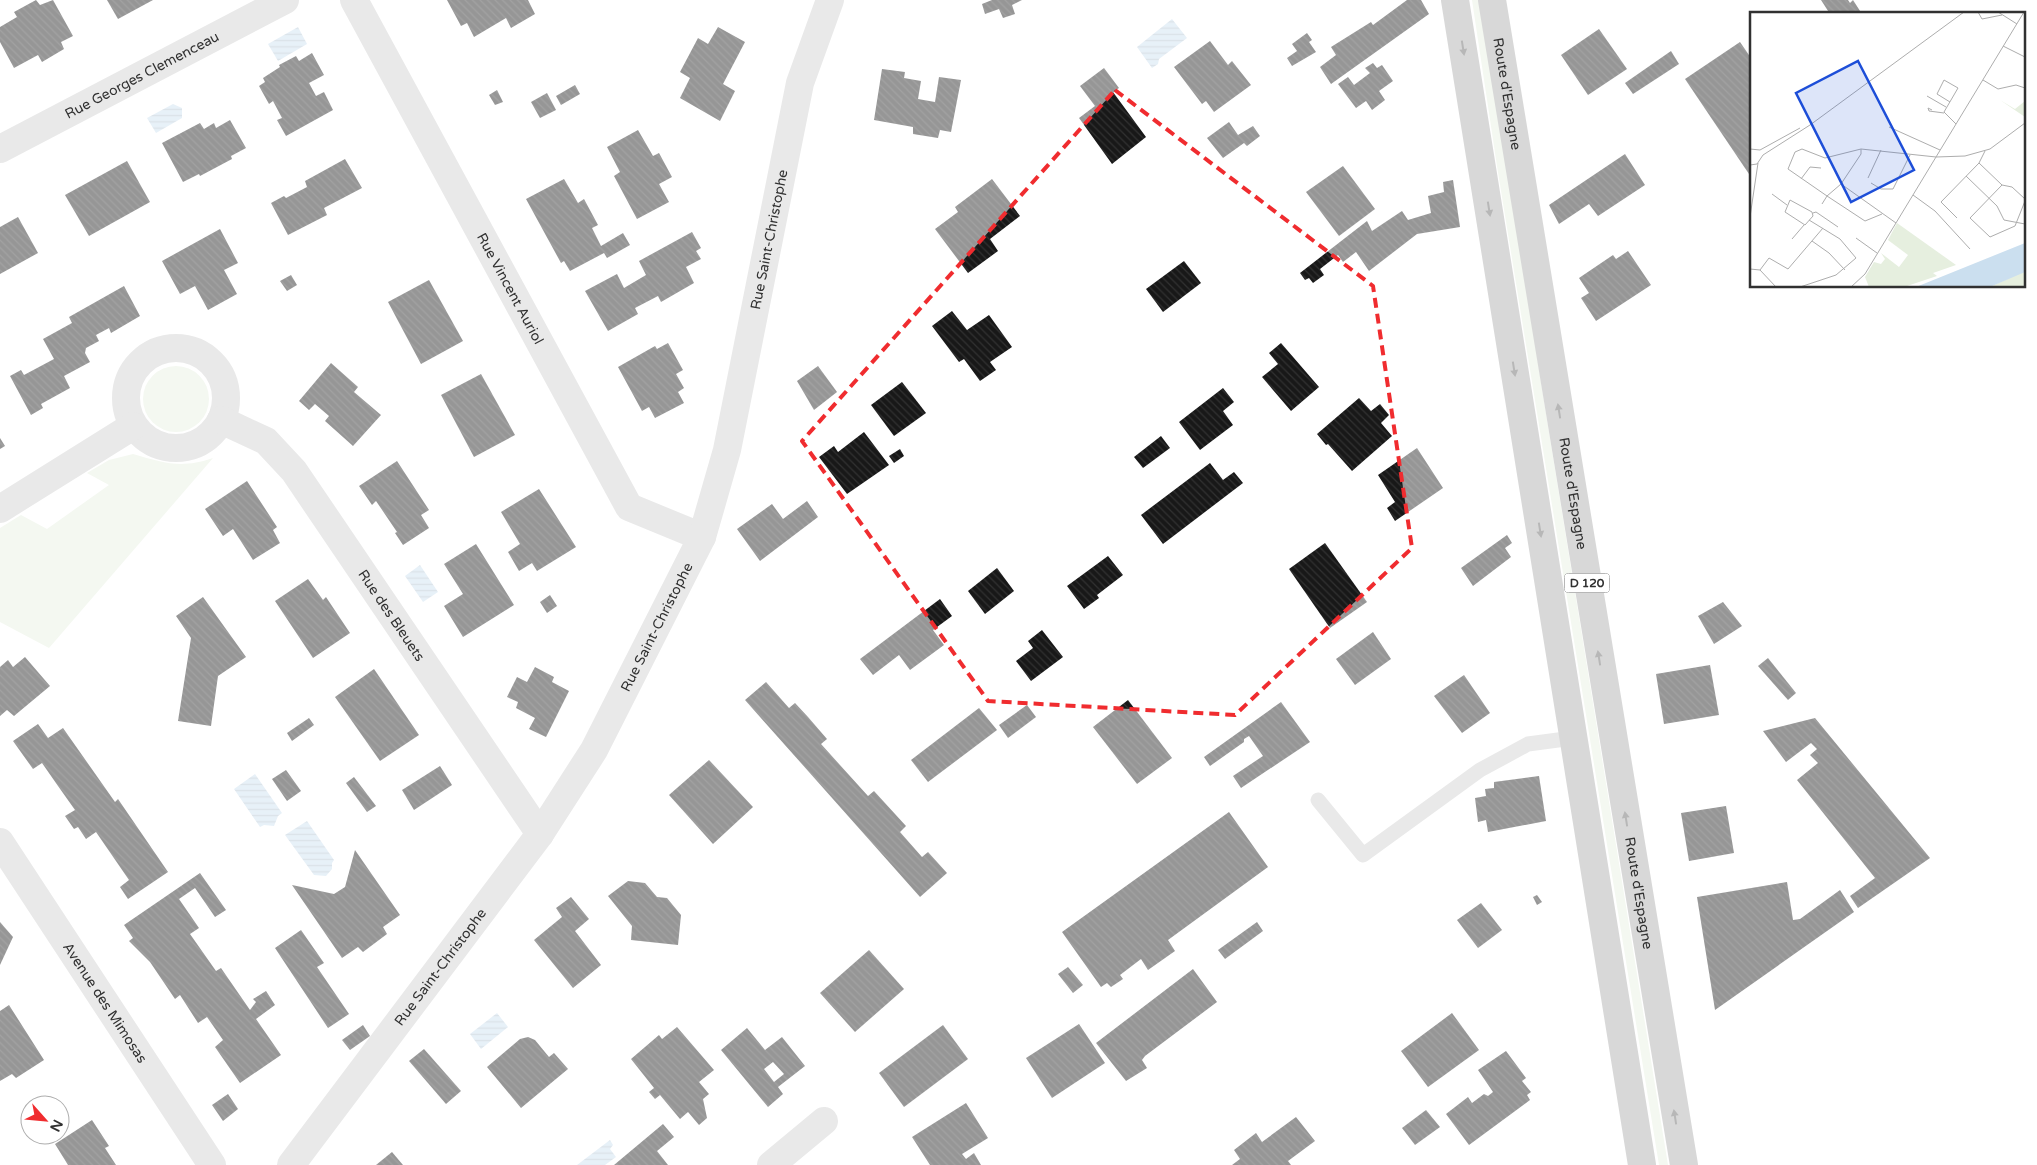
<svg xmlns="http://www.w3.org/2000/svg" width="2037" height="1165" font-family="'Varela Round',sans-serif">
<defs>
<pattern id="water-rules" width="6" height="5" patternUnits="userSpaceOnUse" patternTransform="scale(1.25)"><rect width="6" height="5" fill="#cbdfef"/><path d="M0 2.5h6" fill="none" stroke="#afc0cd"/></pattern>
<pattern id="building-back-hatch" width="6" height="6" patternUnits="userSpaceOnUse" patternTransform="scale(1.25)"><rect width="6" height="6" fill="#181818"/><path d="M-1 5l2 2M0 0l6 6M5-1l2 2" fill="none" stroke="#313131"/></pattern>
</defs>
<rect width="100%" height="100%" fill="#fff"/>
<!-- green -->
<g fill="#e6efdf">
<path d="M1472 0H1483L1542 389 1668 1165H1659L1497 166Z"/>
<circle cx="176" cy="399" r="33"/>
<path d="M133 454C164 463 181 469 213 458L49 648 0 622V528L21 515 47 529 109 485 87 473 109 460Z"/>
</g>
<!-- water -->
<g fill="url(#water-rules)">
<path d="M1172 19 1187 38 1159 59 1158 64 1152 68 1137 47Z"/>
<path d="M298 27 307 44 278 61 268 44Z"/>
<path d="M173 104 182 108V118L156 133 147 118Z"/>
<path d="M420 565 438 592 423 602 405 576Z"/>
<path d="M255 774 282 813 278 816 274 826 264 825 260 827 234 789Z"/>
<path d="M307 821 334 860 332 863V869L326 876 314 875 285 835Z"/>
<path d="M497 1013 508 1027 481 1049 470 1034Z"/>
<path d="M610 1140 613 1145 610 1149 616 1157 605 1165H577Z"/>
</g>
<!-- building -->
<g fill="url(#building-back-hatch)" fill-rule="evenodd">
<path d="M36 0 40 5 53 0 73 36 61 42 64 49 42 62 38 55 14 68 0 42V27L17 17 14 12Z"/>
<path d="M107 0H153L118 19Z"/>
<path d="M447 0H528L535 14 511 28 506 18 474 37 467 23 461 26Z"/>
<path d="M992 0H1022L1012 5 1015 14 1003 18 999 9 985 14 982 4Z"/>
<path d="M1407 0H1421L1429 14 1331 84 1320 67 1336 55 1331 47 1371 22 1373 25Z"/>
<path d="M1821 0H1848L1850 3 1853 0 1862 14H1830Z"/>
<path d="M718 27 745 42 723 84 735 91 720 121 680 98 690 78 680 72 698 38 708 44Z"/>
<path d="M1599 29 1627 69 1588 95 1561 55Z"/>
<path d="M1307 33 1312 40 1309 42 1316 52 1292 66 1287 58 1297 51 1292 44Z"/>
<path d="M1210 41 1228 65 1232 61 1251 85 1214 112 1206 101 1202 104 1174 67Z"/>
<path d="M1740 42 1751 58V177L1685 79Z"/>
<path d="M1671 51 1679 64 1633 94 1625 83Z"/>
<path d="M312 53 324 75 309 83 316 96 324 92 333 110 286 136 277 120 282 118 273 101 269 104 259 86 265 82 263 78 280 67 279 65 296 56 299 61Z"/>
<path d="M1373 63 1377 68 1382 65 1393 81 1379 91 1385 100 1372 110 1366 101 1356 108 1338 84 1348 77 1354 85 1370 73 1365 68Z"/>
<path d="M1104 68 1119 88 1113 92 1146 137 1112 164 1079 118 1095 106 1080 86Z"/>
<path d="M882 69 905 72 904 78 921 81 918 99 935 102 939 77 961 80 951 132 940 130 938 138 913 134V127L874 120Z"/>
<path d="M575 85 580 94 561 105 556 96Z"/>
<path d="M497 90 503 102 495 105 489 95Z"/>
<path d="M547 93 556 110 540 118 531 102Z"/>
<path d="M230 120 246 148 231 156 232 159 200 176 199 174 183 182 162 143 200 123 204 129 214 123 216 128Z"/>
<path d="M1229 122 1238 135 1253 126 1260 136 1247 146 1244 143 1223 158 1207 138Z"/>
<path d="M638 130 653 156 659 153 672 177 659 184 669 202 637 219 614 176 620 172 607 147Z"/>
<path d="M1625 154 1645 185 1598 216 1589 204 1559 224 1549 205Z"/>
<path d="M345 159 362 188 324 208 327 215 288 235 271 203 284 196 286 198 307 187 305 181Z"/>
<path d="M127 161 150 202 89 236 65 195Z"/>
<path d="M1343 166 1375 209 1339 236 1306 192Z"/>
<path d="M564 179 578 203 584 199 598 225 592 228 601 246 623 233 630 245 607 258 604 253 570 271 564 261 561 263 526 199Z"/>
<path d="M992 179 1020 216 990 239 998 251 968 273 935 229 958 212 955 207Z"/>
<path d="M1453 180 1460 227 1417 234 1369 271 1356 252 1343 262 1338 255 1320 269 1324 275 1313 283 1309 278 1305 280 1300 273 1367 221 1372 231 1402 211 1408 220 1431 213 1428 196 1444 192 1443 182Z"/>
<path d="M18 217 38 253 0 274V227Z"/>
<path d="M220 229 238 263 224 270 237 294 208 310 195 286 180 294 162 261Z"/>
<path d="M692 232 701 248 696 251 701 259 686 267 694 283 661 302 658 296 635 308 638 314 608 331 585 291 617 274 624 288 646 275 639 261Z"/>
<path d="M1628 251 1651 285 1596 321 1581 298 1589 293 1579 278 1613 255 1616 259Z"/>
<path d="M1184 261 1201 283 1163 312 1146 289Z"/>
<path d="M291 275 297 285 287 291 280 281Z"/>
<path d="M429 280 463 341 421 364 388 302Z"/>
<path d="M124 286 140 316 111 333 109 328 96 335 99 341 86 348 85 353 90 362 64 376 70 388 41 404 43 408 31 415 10 376 21 370 24 375 54 359 43 339 72 323 69 317Z"/>
<path d="M952 311 967 330 989 315 1012 347 990 362 996 370 980 381 964 359 959 362 932 326Z"/>
<path d="M668 343 683 370 676 374 684 388 678 392 684 403 655 418 649 407 642 411 618 367 655 346 657 349Z"/>
<path d="M1281 343 1319 387 1291 411 1262 377 1278 364 1269 353Z"/>
<path d="M331 363 358 387 354 392 381 415 353 446 325 421 329 416 315 404 309 410 299 401Z"/>
<path d="M818 366 837 392 814 410 797 381Z"/>
<path d="M481 374 515 435 474 457 441 395Z"/>
<path d="M902 382 926 413 894 436 871 405Z"/>
<path d="M1223 388 1234 402 1223 411 1233 425 1200 450 1179 422Z"/>
<path d="M1359 398 1371 411 1380 404 1389 415 1381 423 1392 436 1352 471 1328 444 1326 445 1317 434Z"/>
<path d="M864 432 889 465 847 494 819 457 834 446 838 452Z"/>
<path d="M1161 436 1170 448 1143 468 1134 457Z"/>
<path d="M0 438 5 446 0 449Z"/>
<path d="M1417 448 1443 488 1395 521 1387 508 1395 502 1378 475Z"/>
<path d="M900 449 904 456 894 463 889 456Z"/>
<path d="M397 461 429 510 421 515 429 528 403 545 395 533 397 532 376 501 372 505 359 486Z"/>
<path d="M1210 463 1223 480 1234 472 1243 483 1163 544 1141 515Z"/>
<path d="M247 481 277 527 273 530 280 543 253 560 233 529 223 536 205 509Z"/>
<path d="M539 489 576 547 537 571 532 563 519 571 508 552 520 544 501 512Z"/>
<path d="M807 501 818 517 760 561 737 529 772 504 783 519Z"/>
<path d="M1507 535 1512 543 1505 548 1511 557 1473 586 1461 568Z"/>
<path d="M1325 543 1367 602 1330 628 1289 569Z"/>
<path d="M476 544 514 605 463 637 444 606 463 594 444 564Z"/>
<path d="M1108 556 1123 575 1097 595 1099 598 1084 609 1067 586Z"/>
<path d="M997 568 1014 591 985 614 968 591Z"/>
<path d="M308 579 323 600 326 597 350 633 313 658 275 601Z"/>
<path d="M550 595 557 606 547 613 540 602Z"/>
<path d="M203 597 246 657 218 676 211 726 178 721 191 638 176 616Z"/>
<path d="M940 599 952 616 933 630 944 645 910 670 899 655 873 675 860 659Z"/>
<path d="M1723 602 1742 626 1714 644 1698 616Z"/>
<path d="M1042 630 1063 657 1031 681 1016 661 1033 648 1028 641Z"/>
<path d="M1373 632 1391 659 1355 685 1336 659Z"/>
<path d="M25 657 50 686 14 716 7 710 0 716V667L8 660 13 667Z"/>
<path d="M1768 658 1796 693 1788 700 1758 666Z"/>
<path d="M1710 665 1719 715 1664 724 1656 674Z"/>
<path d="M535 667 554 677 552 682 569 691 546 737 529 729 535 718 516 708 518 702 507 697 517 677 527 682Z"/>
<path d="M374 669 419 735 380 761 335 697Z"/>
<path d="M1464 675 1490 713 1462 733 1434 696Z"/>
<path d="M766 682 789 708 795 703 808 717 827 739 821 744 868 796 874 791 906 826 900 832 922 857 928 852 947 873 920 897 745 700Z"/>
<path d="M1128 700 1172 758 1137 784 1093 727Z"/>
<path d="M1281 702 1310 742 1241 788 1233 776 1263 756 1249 736 1244 739V742L1210 766 1204 757Z"/>
<path d="M1027 705 1036 717 1008 738 999 725Z"/>
<path d="M979 708 997 730 928 782 911 760Z"/>
<path d="M309 718 314 725 292 741 287 733Z"/>
<path d="M1815 718 1930 858 1858 908 1850 896 1875 878 1797 780 1818 763 1810 755 1817 749 1811 743 1786 762 1763 731Z"/>
<path d="M38 724 48 738 63 728 115 802 118 799 168 872 128 899 120 887 129 880 96 832 86 839 78 827 74 829 65 816 75 810 58 786 42 763 33 769 13 741Z"/>
<path d="M709 760 753 807 713 844 669 795Z"/>
<path d="M440 766 452 785 414 810 402 790Z"/>
<path d="M286 770 301 791 287 801 272 779Z"/>
<path d="M1539 776 1546 821 1488 832 1486 820 1478 822 1475 798 1486 796 1485 789 1494 788V782Z"/>
<path d="M354 777 376 806 367 812 346 783Z"/>
<path d="M1726 806 1734 853 1689 861 1681 813Z"/>
<path d="M1229 812 1268 867 1168 940 1175 951 1148 970 1141 959 1120 975 1123 979 1111 987 1107 983 1101 987 1062 932Z"/>
<path d="M355 850 400 915 383 927 387 934 363 952 358 947 342 958 292 885 334 894 345 887Z"/>
<path d="M200 873 226 910 215 917 195 888 179 899 199 928 190 934 216 971 221 968 250 1010 256 1002 253 999 266 991 275 1005 256 1019 281 1055 240 1083 215 1047 223 1040 207 1017 198 1023 180 995 175 999 150 962 129 941 133 938 124 925Z"/>
<path d="M628 881 645 883 657 897 667 898 681 915 678 945 631 940 632 926 608 896Z"/>
<path d="M1787 882 1793 920 1800 919 1840 890 1854 912 1715 1010 1697 897Z"/>
<path d="M1537 895 1542 902 1537 905 1533 897Z"/>
<path d="M571 897 589 919 575 931 601 965 573 988 534 940 562 917 556 908Z"/>
<path d="M1481 903 1502 930 1478 948 1457 920Z"/>
<path d="M0 922 13 937 0 965Z"/>
<path d="M1257 922 1263 931 1225 959 1218 950Z"/>
<path d="M301 930 324 963 317 967 349 1014 328 1028 275 948Z"/>
<path d="M869 950 904 989 855 1032 820 993Z"/>
<path d="M1068 967 1083 985 1073 993 1058 974Z"/>
<path d="M1193 969 1217 1002 1145 1056 1142 1060 1147 1068 1126 1081 1096 1043Z"/>
<path d="M9 1005 44 1060 16 1078 12 1074 0 1081V1011Z"/>
<path d="M1452 1013 1479 1050 1428 1087 1401 1051Z"/>
<path d="M1079 1024 1105 1063 1052 1098 1026 1058Z"/>
<path d="M363 1025 370 1036 350 1050 342 1040Z"/>
<path d="M943 1025 968 1059 904 1107 879 1073Z"/>
<path d="M677 1027 714 1070 699 1082 709 1094 703 1099 707 1118 699 1125 688 1112 680 1119 660 1095 655 1099 649 1092 654 1088 631 1059 659 1035 662 1039Z"/>
<path d="M747 1028 765 1050 782 1037 805 1066 778 1087 783 1094 768 1107 721 1050ZM773 1062 784 1074 774 1082 764 1069Z"/>
<path d="M528 1037 535 1040 549 1057 554 1053 568 1069 521 1108 487 1067 520 1039Z"/>
<path d="M424 1049 461 1091 446 1104 409 1061Z"/>
<path d="M1506 1051 1526 1078 1522 1081 1531 1092 1527 1095 1530 1100 1469 1145 1446 1114 1468 1097 1472 1103 1484 1094 1488 1096 1493 1092 1478 1070Z"/>
<path d="M228 1094 238 1109 223 1121 212 1105Z"/>
<path d="M966 1103 988 1138 962 1154 966 1159 974 1153 981 1165H930L912 1137Z"/>
<path d="M1426 1110 1440 1127 1415 1145 1402 1128Z"/>
<path d="M1296 1117 1315 1141 1288 1161 1291 1165H1232L1240 1159 1234 1150 1256 1133 1262 1142Z"/>
<path d="M92 1120 109 1146 105 1148 116 1165H68L55 1144Z"/>
<path d="M663 1124 674 1137 657 1151 668 1165H614Z"/>
<path d="M392 1152 403 1165H376Z"/>
</g>
<g fill="none" stroke-linecap="round" stroke-linejoin="round">
<!-- lane -->
<path stroke="#cecece" stroke-width="15" d="M1318 800 1363 855 1480 770 1528 744 1573 738"/>
<!-- street -->
<g stroke="#cecece" stroke-width="28">
<path id="s1" d="M354 0 629 507 702 537"/>
<path id="s2" d="M0 149 285 0"/>
<circle cx="176" cy="398" r="50"/>
<path id="s3" d="M221 420 266 441 294 471 540 834"/>
<path d="M0 509 133 426"/>
<path id="s4" d="M0 842 212 1165"/>
<path id="s5" d="M291 1165 540 834 594 750 702 537 727 450 800 83 830 0"/>
<path d="M771 1165 824 1121"/>
</g>
<!-- primary -->
<g stroke="#a9a9a9" stroke-width="28">
<path d="M1455 0 1642 1165"/>
<path id="s6" d="M1492 0 1684 1165"/>
</g>
</g>
<!-- one-way arrows -->
<defs><path id="oneway-solid" d="M-6-.8H1V-3.2L6.5 0L1 3.2V.8H-6Z" transform="scale(1.25)"/></defs>
<g fill="#616161">
<use href="#oneway-solid" transform="translate(1463 48) rotate(81)"/>
<use href="#oneway-solid" transform="translate(1489 209) rotate(81)"/>
<use href="#oneway-solid" transform="translate(1514 369) rotate(81)"/>
<use href="#oneway-solid" transform="translate(1559 411) rotate(-99)"/>
<use href="#oneway-solid" transform="translate(1540 530) rotate(81)"/>
<use href="#oneway-solid" transform="translate(1599 658) rotate(-99)"/>
<use href="#oneway-solid" transform="translate(1626 819) rotate(-99)"/>
<use href="#oneway-solid" transform="translate(1675 1117) rotate(-99)"/>
</g>
<!-- marked area -->
<path d="M0 0H2037V1165H0ZM1115 90 1373 286 1412 548 1235 715 988 701 802 441Z" fill="#fff" fill-opacity=".55" fill-rule="evenodd"/>
<path fill="none" stroke="#f02c2f" stroke-width="4" stroke-dasharray="10 6" stroke-linejoin="round" d="M1115 90 1373 286 1412 548 1235 715 988 701 802 441Z"/>
<g text-anchor="middle" dominant-baseline="central" stroke-width="5" stroke-linejoin="round" paint-order="stroke">
<!-- shield labels -->
<rect fill="#fff" stroke="#6f6f6f" stroke-width="1" x="1564.5" y="573.5" width="45" height="19" rx="4"/>
<g font-size="12" font-weight="bold" fill="#313131">
<text x="1587" y="583">D 120</text>
</g>
<!-- street labels -->
<g font-size="14" fill="#313131" stroke="#fff">
<text stroke="none"><textPath href="#s2" startOffset="160">Rue Georges Clemenceau</textPath></text>
<text stroke="none"><textPath href="#s6" startOffset="95">Route d'Espagne</textPath></text>
<text stroke="none"><textPath href="#s5" startOffset="1058">Rue Saint-Christophe</textPath></text>
<text stroke="none"><textPath href="#s1" startOffset="328">Rue Vincent Auriol</textPath></text>
<text stroke="none"><textPath href="#s6" startOffset="500">Route d'Espagne</textPath></text>
<text stroke="none"><textPath href="#s3" startOffset="265">Rue des Bleuets</textPath></text>
<text stroke="none"><textPath href="#s5" startOffset="652">Rue Saint-Christophe</textPath></text>
<text stroke="none"><textPath href="#s6" startOffset="905">Route d'Espagne</textPath></text>
<text stroke="none"><textPath href="#s5" startOffset="248">Rue Saint-Christophe</textPath></text>
<text stroke="none"><textPath href="#s4" startOffset="192">Avenue des Mimosas</textPath></text>
</g>
</g>
<!-- overview -->
<g transform="translate(1750 12)">
<rect width="275" height="275" fill="#fff"/>
<path d="M250 88 265 97 275 89V105Z" fill="#e6efdf"/>
<path d="M275 260V275H240L268 262Z" fill="#e6efdf"/>
<path d="M147 211 206 253 183 261 187 264 154 275H119L115 265 124 250 131 252 135 247 131 241 149 255 158 243 138 228Z" fill="#e6efdf"/>
<path d="M275 231V260L240 275H166Z" fill="#cbdfef"/>
<path fill="none" stroke="#adadad" stroke-width="1" d="M228 0 232 7 252 3M248 0 267 12M253 34 275 45M233 68 248 77 266 73 275 76M177 84 196 95M200 90 187 82 194 68 208 76 194 100 206 112M182 98 178 96 179 99 194 101M139 115 190 138M0 137 10 138 50 116M111 137V142L91 172 77 184 38 157 45 140 52 137 75 146 111 137 186 145 215 144 240 137 275 111M229 151 252 173 262 175 275 187M0 153 7 152 13 143 60 113 214 0M216 164 247 194 254 208 275 212M118 166 131 138M51 167 60 155 71 156M121 171 131 177H143L160 143M91 172 146 211M252 173 220 206 240 225 265 214 275 189M22 182 37 193M163 183 185 199 220 237M40 188 62 200 63 204 55 213 35 200ZM72 192 77 184 115 209 132 202M63 201 66 200 88 215M0 205 8 151M207 206 191 190 229 151 235 139M106 226 127 241M42 227 54 213M62 229 79 241 95 258M0 257 10 258 26 275M10 258 19 246 38 257 73 216M50 275 86 263 106 246 90 227 59 208M101 275 115 262 274 0"/>
<path fill="#1d4ed8" fill-opacity="0.15" stroke="#1d4ed8" stroke-width="2.5" d="M108 49 164 158 101 190 46 81Z"/>
<rect width="275" height="275" fill="none" stroke="#313131" stroke-width="2.5"/>
</g>
<!-- north arrow -->
<g transform="translate(45 1120) rotate(117)"><circle r="24" fill="#ffffff" stroke="#adadad"/>
<path d="M0-4L9 19L0 12L-9 19Z" fill="#f02c2f"/>
<text y="-8" font-size="14" font-weight="bold" text-anchor="middle" fill="#313131">N</text>
</g>
</svg>
